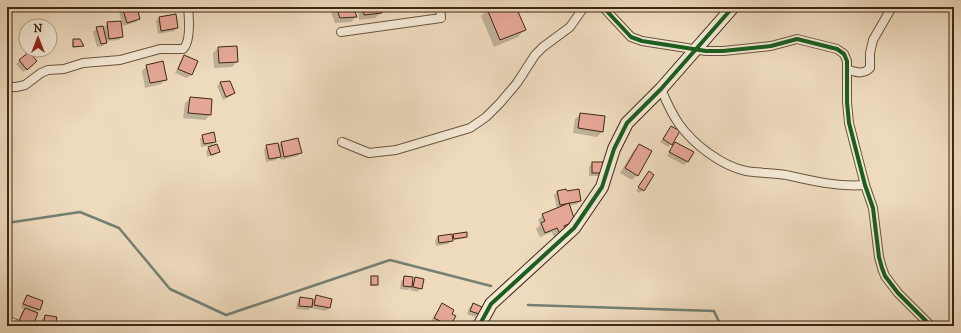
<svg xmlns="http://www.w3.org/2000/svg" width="961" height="333" font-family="'IM FELL DW Pica',serif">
<rect width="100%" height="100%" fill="#eedbbe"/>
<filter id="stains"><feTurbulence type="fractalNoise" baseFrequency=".005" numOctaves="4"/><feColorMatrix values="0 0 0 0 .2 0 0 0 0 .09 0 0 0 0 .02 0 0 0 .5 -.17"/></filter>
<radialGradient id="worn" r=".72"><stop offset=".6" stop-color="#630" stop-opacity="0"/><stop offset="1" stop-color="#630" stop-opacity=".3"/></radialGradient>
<!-- shadow -->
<g fill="#0003">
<path d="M329 7H352L356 17 351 22 335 23Z"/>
<path d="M358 7H380L381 13 375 18 359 20Z"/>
<path d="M494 7H515L524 30 518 37 494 47 481 16 488 10Z"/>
<path d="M122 8H136L139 19 136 22 123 26 119 12Z"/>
<path d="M175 15 177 28 174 31 158 34 156 21 159 18Z"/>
<path d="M108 23 122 36 119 40 106 41 103 46 97 47 93 32 97 28 105 31 104 27Z"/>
<path d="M74 40 83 46 72 47V41Z"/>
<path d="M218 48 237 62 232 67 214 68 213 53Z"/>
<path d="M184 56 197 62 191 75 187 78 175 73 181 60Z"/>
<path d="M20 60 33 65 23 72 16 64Z"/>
<path d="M147 66 166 79 161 84 145 88 142 71Z"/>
<path d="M230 82 234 93 231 96 223 100 217 86 220 83Z"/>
<path d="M190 98 210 115 205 120 183 118 185 103Z"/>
<path d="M581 114 602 132 597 137 573 133 575 119Z"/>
<path d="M671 127V144L668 147 660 142Z"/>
<path d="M203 136 215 142 212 145 201 147 200 139Z"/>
<path d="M297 139 301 153 297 156 281 160 280 156 276 160 266 162 264 149 267 146H278L281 143Z"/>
<path d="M675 143 687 162 684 165 667 156Z"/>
<path d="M639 145 637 175 632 180 620 173 634 150Z"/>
<path d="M209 148 219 152 215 155 207 157 206 151Z"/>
<path d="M592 163 602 173 599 176H589V167Z"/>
<path d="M646 176 643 190 640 193 636 191Z"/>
<path d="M557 192 580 200 577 204 568 206 572 222 567 227 563 228 554 238 552 232 540 237 536 229 540 225 538 220 543 215 557 209 554 195Z"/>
<path d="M451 235V237L454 235 466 237 465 238 452 240 448 244 436 246 435 240 438 237Z"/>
<path d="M371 277H377V285L376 286H370V278Z"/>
<path d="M405 277 412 282 416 278 421 288 417 292 410 290 411 287 408 290 400 289 401 281Z"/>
<path d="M317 296 329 308 326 311 311 308 308 310 296 309 297 302 300 298 313 300Z"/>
<path d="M27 297 42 302 39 310 35 313 37 314 32 326H22L17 324 22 312 25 309 21 308 24 300Z"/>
<path d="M442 304 450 314 454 316 449 326H440L431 321Z"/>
<path d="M473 304 481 307 478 314 475 317 467 314 469 308Z"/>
<path d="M46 316 54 326H41L42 319Z"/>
</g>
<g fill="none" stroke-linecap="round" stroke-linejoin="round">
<!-- stream -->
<g stroke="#758073" stroke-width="2.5">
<path d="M7 223 80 212 119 228 170 289 226 315 390 260 491 286"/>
<path d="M528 305 714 311 721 326"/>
</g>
</g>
<!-- building -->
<g fill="#e5a796" stroke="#3e2813">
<path d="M122 7H137L140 19 127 23Z"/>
<path d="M336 7H353L357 17 340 18Z"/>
<path d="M363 7H381L382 13 364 15Z"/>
<path d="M492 7H516L526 30 500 40 487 9Z"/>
<path d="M176 14 178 28 161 31 159 17Z"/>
<path d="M121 21 123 37 109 39 107 22Z"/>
<path d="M103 26 107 43 101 44 96 27Z"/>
<path d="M73 39H80L84 46 73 47Z"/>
<path d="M237 46 238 62 219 63 218 47Z"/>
<path d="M29 52 37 61 27 70 19 60Z"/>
<path d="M184 55 198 61 192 75 178 69Z"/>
<path d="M163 61 167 80 150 83 146 65Z"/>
<path d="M230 81 235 93 226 97 220 82Z"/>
<path d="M190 97 212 99 211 115 188 113Z"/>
<path d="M580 113 605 116 603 132 578 128Z"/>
<path d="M671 126 680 131 672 145 663 139Z"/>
<path d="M214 132 216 142 204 144 202 135Z"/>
<path d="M298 138 302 153 284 157 281 142Z"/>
<path d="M675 142 694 152 688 162 669 152Z"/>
<path d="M278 143 281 157 269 159 266 145Z"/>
<path d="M217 144 220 152 211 155 208 147Z"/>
<path d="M639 144 652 151 638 176 625 168Z"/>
<rect x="592" y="162" width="11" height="11"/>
<path d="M649 171 654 175 644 191 638 187Z"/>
<path d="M566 189 567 191 579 189 581 201 560 205 557 191Z"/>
<path d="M569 203 574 218 572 219 573 222 564 226 565 228 560 234 557 228 545 233 541 223 545 221 542 214Z"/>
<path d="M467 232V237L454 239 453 234Z"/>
<path d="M452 234 453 241 439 243 438 236Z"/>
<rect x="371" y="276" width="7" height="9"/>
<path d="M404 276 413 277 412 287 403 286Z"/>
<path d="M415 277 424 279 422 289 413 287Z"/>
<path d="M27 295 43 301 40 310 23 304Z"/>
<path d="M316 295 332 299 330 308 314 305Z"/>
<path d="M300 297 313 299 312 307 299 306Z"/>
<path d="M442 303 454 310 452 314 456 316 450 326 434 318Z"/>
<path d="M473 303 482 307 479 314 470 311Z"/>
<path d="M25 308 38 313 33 326 19 321Z"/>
<path d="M45 315 57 317 55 326H43Z"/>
</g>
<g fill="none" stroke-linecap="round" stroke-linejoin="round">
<!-- street casing -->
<g stroke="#6a553e" stroke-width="10">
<g id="street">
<path d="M603 7 631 37 642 41 706 51H723L771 46 797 39 837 49 844 54 847 61V102L849 123 865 185 873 208 879 257 882 268 885 276 898 293 931 326"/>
<path d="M341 32 441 18 440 7"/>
<path d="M848 70C856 72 863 75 870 68V53L873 40 892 7"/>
<path d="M7 87H16L25 85 41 73 48 70 64 69 83 63 120 60 160 49H183C191 42 189 17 188 7"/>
<path d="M661 89C666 101 672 114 679 124 694 145 722 166 746 171 759 173 773 173 786 175 812 181 837 187 865 185"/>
<path d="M342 142 369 153 396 150 470 128 486 117 500 103 517 83 535 55 543 47 570 27 584 7"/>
<path d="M7 320 21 326"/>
</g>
</g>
<!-- secondary casing -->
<g stroke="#3e2813" stroke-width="14">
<path id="secondary" d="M479 326 491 304 574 228 602 187 614 149 627 123 661 89 733 7"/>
</g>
<!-- street -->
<use href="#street" stroke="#f4e8d5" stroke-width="8"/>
<!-- secondary -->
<use href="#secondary" stroke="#f4e8d5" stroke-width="12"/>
<!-- cycleway casing -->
<g stroke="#f4e8d5" stroke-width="6">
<g id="cycleway">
<path d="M603 7 631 37 642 41 706 51H723L771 46 797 39 837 49 844 54 847 61V102L849 123 865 185 873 208 879 257 882 268 885 276 898 293 931 326"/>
<path d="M479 326 491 304 574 228 602 187 614 149 627 123 661 89 733 7"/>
</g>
</g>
<!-- cycleway -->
<use href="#cycleway" stroke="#1b5e20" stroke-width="4"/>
</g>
<!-- margin -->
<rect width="961" height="333" fill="none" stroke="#eedbbe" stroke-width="24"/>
<rect x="8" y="8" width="945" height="317" fill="none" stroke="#3e2813" stroke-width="2"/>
<rect x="12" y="12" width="937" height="309" fill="none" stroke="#3e2813"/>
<!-- north arrow -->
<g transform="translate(38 38)"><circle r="19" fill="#f4e8d5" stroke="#ab9b87"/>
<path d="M0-3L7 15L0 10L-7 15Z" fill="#8f2418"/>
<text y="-6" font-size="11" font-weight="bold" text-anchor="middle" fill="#3e2813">N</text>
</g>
<rect width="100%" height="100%" filter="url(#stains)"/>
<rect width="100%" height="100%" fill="url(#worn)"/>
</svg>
